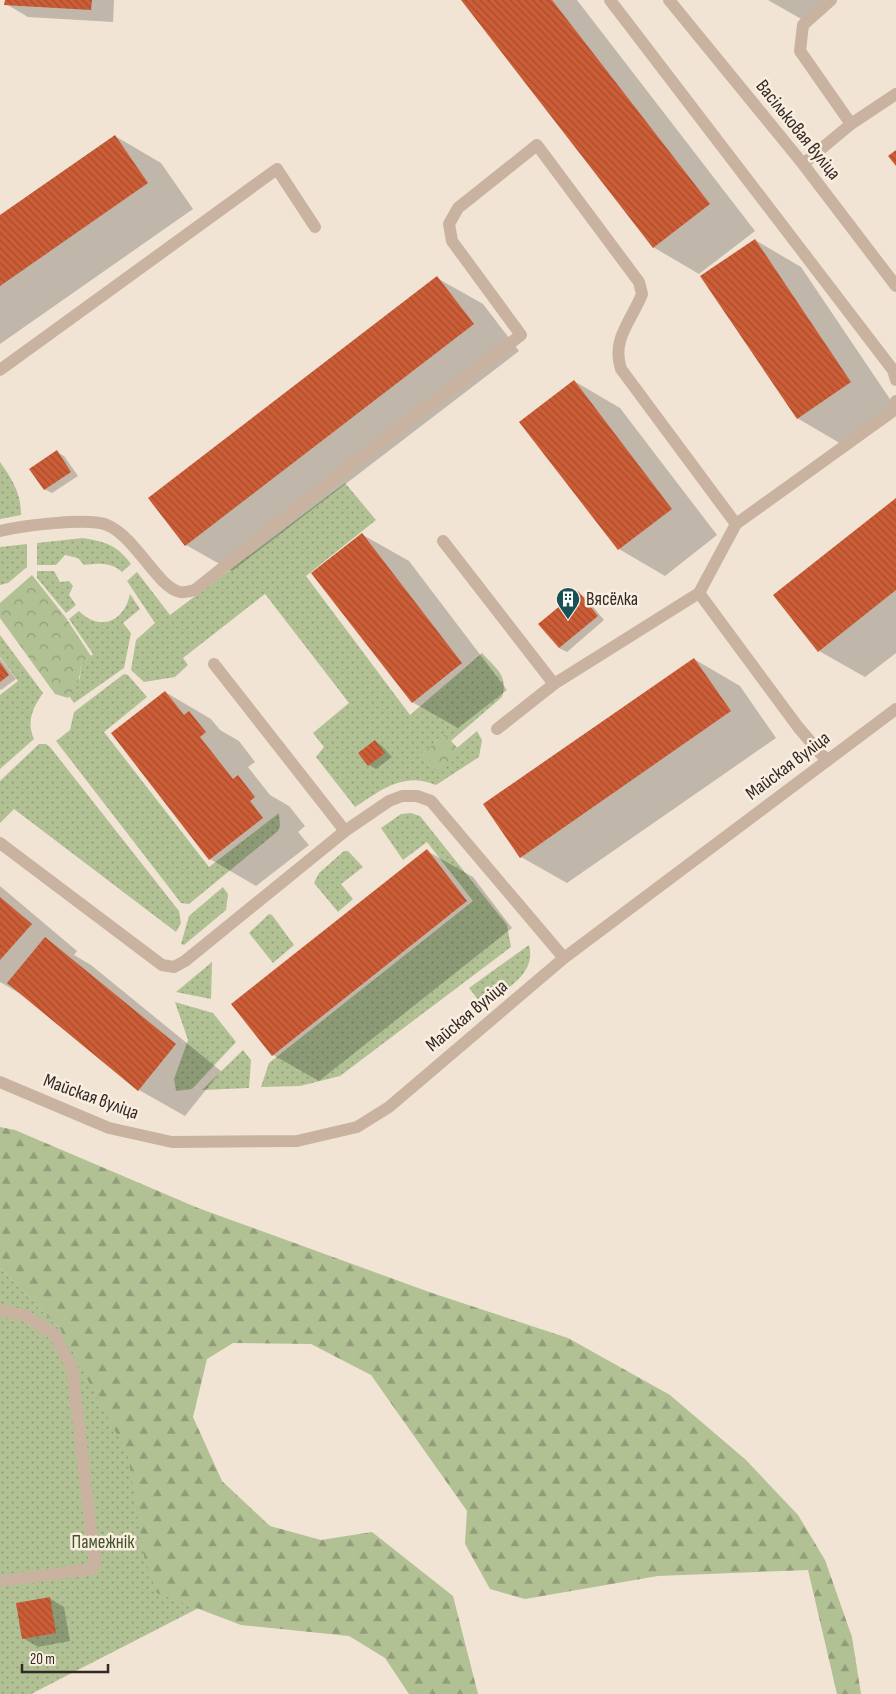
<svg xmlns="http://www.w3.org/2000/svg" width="896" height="1694" font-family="'Sofia Sans Condensed',sans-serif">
<defs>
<pattern id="grass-dots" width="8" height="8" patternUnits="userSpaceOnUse" patternTransform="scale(1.25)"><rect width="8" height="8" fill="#b1c194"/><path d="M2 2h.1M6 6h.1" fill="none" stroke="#919d79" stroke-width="1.8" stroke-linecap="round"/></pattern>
<pattern id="forest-firs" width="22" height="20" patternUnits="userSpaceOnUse" patternTransform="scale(1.25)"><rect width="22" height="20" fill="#b1c194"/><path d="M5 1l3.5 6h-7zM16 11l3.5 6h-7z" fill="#919d79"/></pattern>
<pattern id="park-crowns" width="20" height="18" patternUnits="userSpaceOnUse" patternTransform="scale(1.25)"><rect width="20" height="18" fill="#b1c194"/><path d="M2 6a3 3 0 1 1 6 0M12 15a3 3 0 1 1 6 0" fill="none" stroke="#919d79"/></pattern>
<pattern id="building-back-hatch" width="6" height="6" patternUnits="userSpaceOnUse" patternTransform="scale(1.25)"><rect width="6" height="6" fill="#cc5d37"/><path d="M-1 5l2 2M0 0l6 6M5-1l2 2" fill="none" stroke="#a64d2e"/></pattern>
</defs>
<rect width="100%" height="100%" fill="#f1e4d4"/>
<!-- grass -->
<g fill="url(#grass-dots)">
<path d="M0 462C12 479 21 493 21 515L0 519Z"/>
<path d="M345 483 376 520 306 576 410 715 482 653C495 668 509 675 502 697L451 741 445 734 421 754 460 752 457 748 477 731 482 740 479 757 436 785C404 771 381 790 355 807L316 757 324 747 313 733 349 703 265 594 183 658 188 665 175 677 144 682 131 670 136 640 155 623 127 581 137 572 170 615Z"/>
<path d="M83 538C106 542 117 545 131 564L122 572C111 562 99 563 84 565L78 558 65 555 56 565H37V543Z"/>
<path d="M27 544V567L8 583 0 585V547Z"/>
<path d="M37 571H54L60 582 69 581 73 586 69 595 76 605 66 613 37 578Z"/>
<path d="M130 594 140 609 123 623 131 633 124 668 74 703 69 696 80 678 81 664 93 654 69 619 79 611C100 632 124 622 130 594Z"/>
<path d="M0 635 43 693C33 707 26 722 34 739L0 769V695L18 681 0 657Z"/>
<path d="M124 674 128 675 147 697 104 732 209 867 279 813 280 826 278 831 189 904 181 903 56 741 70 730 74 712Z"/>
<path d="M39 744H46L50 747 179 911 181 923 176 932 14 809 0 823V781Z"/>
<path d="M411 813 420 816 507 925 511 947 340 1076 300 1086 261 1087 269 1063 473 901 427 842 403 860 381 828 401 814Z"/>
<path d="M344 851H348L363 867 341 884 353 899 338 912 314 883 319 873Z"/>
<path d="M223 887 228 894 226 910 184 945 181 944 189 916Z"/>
<path d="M269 914 272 915 294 945 273 963 249 933Z"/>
<path d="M529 945C537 975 504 990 483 1006L469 988Z"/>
<path d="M212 962 211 999 176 992Z"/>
<path d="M175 1002 213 1013 236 1042 192 1089 176 1091 174 1079 188 1040Z"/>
<path d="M243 1050 251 1060 249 1088 202 1090Z"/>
<path d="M0 1268 61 1330 265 1574 31 1694H0Z"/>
</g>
<!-- forest -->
<path fill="url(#forest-firs)" d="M0 1127 15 1130 198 1208 432 1293 568 1338 670 1395 746 1460 798 1515 825 1560 852 1637 861 1694H837L808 1570 658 1576 525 1599 490 1589 465 1544 467 1511 371 1375 311 1344 233 1343 207 1359 193 1417 222 1481 270 1526 321 1540 372 1532 453 1596 478 1694H409L385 1658 349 1636 241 1625 157 1593 145 1561 128 1455 61 1330 0 1268Z"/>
<!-- park -->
<g fill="url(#park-crowns)">
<path d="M32 575 66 618 91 656 81 664C80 679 78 686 68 698L55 694 0 618V603Z"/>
<path d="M445 734 461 752 437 773 421 754Z"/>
</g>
<!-- shadow -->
<g fill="#0003">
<path d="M6 0H114L113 22 28 17 6 4Z"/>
<path d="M463 0H577L755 231 699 274 653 247Z"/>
<path d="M768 0H829L803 20Z"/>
<path d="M115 136 161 163 193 209 0 344V216Z"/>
<path d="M755 240 801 267 896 408 843 445 797 418Z"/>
<path d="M437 278 483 304 519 351 232 571 186 545Z"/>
<path d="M574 381 620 408 717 535 665 576 619 549 521 422Z"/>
<path d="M57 452 64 456 78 476 52 493 44 489Z"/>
<path d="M896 499V653L865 677 819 651Z"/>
<path d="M363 535 409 561 507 690 458 728 412 702Z"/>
<path d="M578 593 585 597 604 620 567 652 559 648Z"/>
<path d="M0 658 16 679 1 690 0 689Z"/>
<path d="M694 659 740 686 776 738 567 883 521 857Z"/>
<path d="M165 692 211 719 220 730 239 741 255 762 248 767 270 795 289 806 305 826 298 832 309 845 256 886 210 859 112 734Z"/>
<path d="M375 741 382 746 392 757 376 769 369 765Z"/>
<path d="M427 851 473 877 512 928 319 1081 273 1055Z"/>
<path d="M0 886 77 951 74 955 91 965 221 1071 185 1116 139 1090 26 997 0 982Z"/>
<path d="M49 1598 64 1607 70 1641 38 1647 23 1638Z"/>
</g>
<!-- building -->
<g fill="url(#building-back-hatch)">
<path d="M5 0H92L91 10 4 5Z"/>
<path d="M461 0H552L710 204 653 248Z"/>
<path d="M115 135 148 183 0 286V215Z"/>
<path d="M896 150V166L888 156Z"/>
<path d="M755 239 851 382 797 419 700 276Z"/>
<path d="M437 276 474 324 185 546 148 498Z"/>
<path d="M574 380 672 509 618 550 519 422Z"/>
<path d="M57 450 71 472 44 490 29 469Z"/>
<path d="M896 498V590L818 652 773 595Z"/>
<path d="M362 533 462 663 412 703 311 573Z"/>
<path d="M578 591 598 616 559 648 538 624Z"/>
<path d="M694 658 731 711 520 858 483 804Z"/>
<path d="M0 662 9 675 0 682Z"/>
<path d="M165 691 184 715 189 711 206 732 200 737 233 779 238 775 255 797 250 801 263 818 209 860 111 733Z"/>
<path d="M375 740 385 753 368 766 358 753Z"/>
<path d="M427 849 467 901 272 1056 231 1004Z"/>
<path d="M0 897 32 924 0 960Z"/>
<path d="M45 937 176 1044 138 1091 7 983Z"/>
<path d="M50 1597 56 1633 22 1639 16 1603Z"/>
</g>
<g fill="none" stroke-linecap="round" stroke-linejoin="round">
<!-- lane -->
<g stroke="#c9b3a0" stroke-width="12">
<path d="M610 0 893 370 896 380"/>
<path d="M851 124 896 94"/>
<path d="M803 164 851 124 800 51 803 25 831 0"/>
<path d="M0 370 277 169 315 227"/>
<path d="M0 531C20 526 89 517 107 525 136 537 157 587 180 592 184 593 191 591 195 590L352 464 521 335 452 241 449 224 458 208 537 145 639 282 642 294C632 320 611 339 621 369L736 524"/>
<path d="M443 541 554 684"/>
<path d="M699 593 798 727 827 761"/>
<path d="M214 664 345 831"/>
<path d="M497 729 554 684 699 593 736 524 893 411 896 401"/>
<path d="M0 843 162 965 174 967 185 961 345 831 389 801 402 796H417L431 801 564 958"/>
<path d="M0 1310 26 1316 55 1335 72 1368 95 1563 92 1569 0 1581"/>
</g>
<!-- street -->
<g stroke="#c9b3a0" stroke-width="12">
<path d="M669 0 803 164 896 286"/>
<path d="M0 1082 109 1128 172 1142 297 1141 357 1127 389 1107 564 958 896 709"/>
</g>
</g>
<!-- icons -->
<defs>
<g id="building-pin" transform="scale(1.25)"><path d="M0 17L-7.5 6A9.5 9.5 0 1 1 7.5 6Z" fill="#185156" stroke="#f9eee0"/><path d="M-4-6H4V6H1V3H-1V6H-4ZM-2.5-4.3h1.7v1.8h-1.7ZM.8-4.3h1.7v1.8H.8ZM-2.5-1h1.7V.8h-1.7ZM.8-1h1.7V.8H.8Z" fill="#fff"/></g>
</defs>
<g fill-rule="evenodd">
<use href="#building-pin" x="568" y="599"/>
</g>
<g text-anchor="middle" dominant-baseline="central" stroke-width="5" stroke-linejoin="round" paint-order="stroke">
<!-- street labels -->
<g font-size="19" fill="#332924" stroke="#f9eee0">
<text transform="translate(798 130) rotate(51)">Васільковая вуліца</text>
<text transform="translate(788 766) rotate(-37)">Майская вуліца</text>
<text transform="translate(467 1016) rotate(-40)">Майская вуліца</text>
<text transform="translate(91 1097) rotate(20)">Майская вуліца</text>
</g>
<!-- poi labels -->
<g font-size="19" fill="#332924" stroke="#f9eee0" text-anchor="start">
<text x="586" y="599">Вясёлка</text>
</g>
<!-- park labels -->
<g font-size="19" fill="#425227" stroke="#f9eee0">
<text x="103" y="1542">Памежнік</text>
</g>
</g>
<!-- scale -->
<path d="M22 1664v8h86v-8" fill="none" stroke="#332924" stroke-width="2.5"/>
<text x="30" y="1664" font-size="15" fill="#332924" stroke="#f9eee0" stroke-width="4" paint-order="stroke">20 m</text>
</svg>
